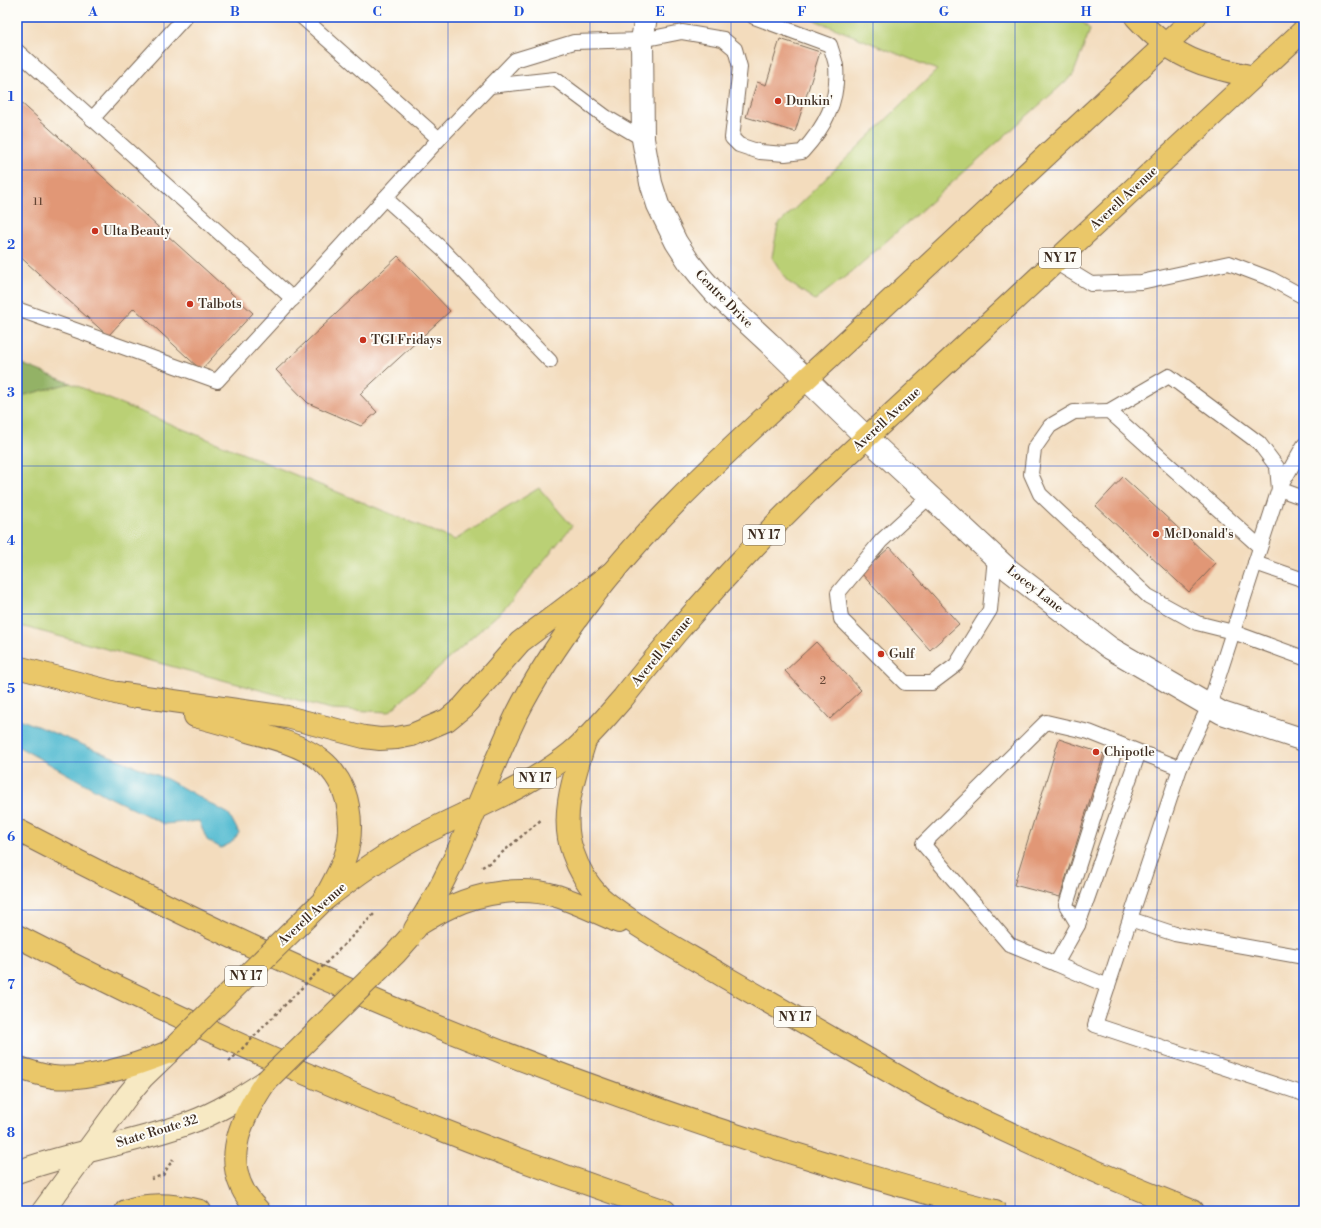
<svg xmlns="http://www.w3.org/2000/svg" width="1321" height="1228" font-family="'Libre Bodoni',serif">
<rect width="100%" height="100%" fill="#fdfcf7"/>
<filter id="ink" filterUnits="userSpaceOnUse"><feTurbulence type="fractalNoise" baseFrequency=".025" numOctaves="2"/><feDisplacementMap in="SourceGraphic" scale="8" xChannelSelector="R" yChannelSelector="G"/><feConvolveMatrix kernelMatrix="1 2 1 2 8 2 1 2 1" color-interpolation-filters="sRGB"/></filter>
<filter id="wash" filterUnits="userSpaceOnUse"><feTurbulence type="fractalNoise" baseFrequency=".012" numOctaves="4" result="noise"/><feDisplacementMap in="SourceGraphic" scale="16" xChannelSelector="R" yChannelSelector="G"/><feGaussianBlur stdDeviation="0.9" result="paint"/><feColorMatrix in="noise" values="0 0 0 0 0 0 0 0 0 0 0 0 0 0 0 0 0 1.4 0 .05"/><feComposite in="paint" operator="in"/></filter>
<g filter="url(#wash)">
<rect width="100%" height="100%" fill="#f3dcbd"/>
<!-- green -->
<g fill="#bad075" stroke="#7a7d4a">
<path d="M807 17H1079L1090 30 1073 75 854 270 815 300 787 281 772 257 778 225 937 70Z"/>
<path d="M70 383 455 540 539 488 572 526 505 608 389 712 331 709 17 625V397Z"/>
</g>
<!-- forest -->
<path fill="#93b266" stroke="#676e42" d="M17 362 70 383 17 397Z"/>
<!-- water -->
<path fill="#53bbd1" stroke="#477278" d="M17 718 167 779 229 814 239 833 231 843 221 848 207 840 199 821 164 824 105 795 17 746Z"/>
<g id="blocks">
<!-- building -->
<g fill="#e19776">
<path d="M780 39 820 52 795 132 746 117 757 82 766 85Z"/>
<path d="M17 99 253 313 201 370 134 308 108 336 17 254Z"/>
<path d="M398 256 450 311 360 394 377 412 361 426 308 403 276 370Z"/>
<path d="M1123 477 1216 563 1189 592 1096 506Z"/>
<path d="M890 547 959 624 930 650 861 573Z"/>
<path d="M816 642 861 690 830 719 785 671Z"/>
<path d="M1059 739 1104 754 1060 897 1014 885Z"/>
</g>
</g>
</g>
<g filter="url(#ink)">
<use href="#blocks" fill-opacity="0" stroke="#7b6856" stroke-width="1"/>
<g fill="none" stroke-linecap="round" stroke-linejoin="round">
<!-- lane casing -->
<g stroke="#7b6856" stroke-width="16">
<g id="lane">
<path d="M302 17 439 139"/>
<path d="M17 51 293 299"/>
<path d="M490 86 555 79 606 117 643 139"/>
<path d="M92 119 185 17"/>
<path d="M385 198 442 249 550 361"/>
<path d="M1055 262 1091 284 1141 282 1229 263 1271 279 1304 297"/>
<path d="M17 309 217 381 439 139 515 60 574 42 642 40 682 32 723 39 735 49 740 67 732 138 739 145 760 152 785 154 802 152C825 127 839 101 836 66 835 59 832 52 830 45L754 17"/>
<path d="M1109 411 1169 376 1259 443 1277 467 1279 489"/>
<path d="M1304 445 1279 489 1209 706 1180 768 1095 1025 1304 1094"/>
<path d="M1279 489 1304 498"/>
<path d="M930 496 881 541 838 593 841 619 905 683H932L956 665 990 610 995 557"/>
<path d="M1260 547 1109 411 1074 412 1050 426 1034 449 1031 474 1040 494 1148 596 1197 623 1233 632 1304 658"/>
<path d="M1255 563 1304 580"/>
<path d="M1139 752 1078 925 1056 964 1010 945 923 844 1046 722 1089 732 1180 768"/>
<path d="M1130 919 1175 934 1304 957"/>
<path d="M1078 925 1066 905 1117 744"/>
<path d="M1056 964 1108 986"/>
</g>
</g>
<!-- street casing -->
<g stroke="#7b6856" stroke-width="24">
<path id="street" d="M646 17 642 40 643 139 651 183 658 205 676 242 689 262 701 277 716 294 769 343 867 438 1009 570 1110 648 1222 713 1304 740"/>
</g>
<!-- secondary casing -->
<g stroke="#7b6856" stroke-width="24">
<g id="secondary">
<path d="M17 1172C73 1151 133 1144 189 1123 217 1113 242 1097 266 1081"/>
<path d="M43 1211 128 1095 143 1077 169 1052"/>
</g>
</g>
<!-- primary casing -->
<g stroke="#7b6856" stroke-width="24">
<g id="primary">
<path d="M324 900C353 877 384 855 417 837 469 810 526 789 572 752 591 736 607 716 623 698 640 676 658 655 676 633 718 584 762 537 808 492L1304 30"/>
<path d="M415 929C460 863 482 786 517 714 536 676 560 641 586 606 652 517 739 442 820 366 944 249 1071 134 1195 17"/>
</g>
</g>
<!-- highway casing -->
<g stroke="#7b6856" stroke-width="24">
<g id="highway">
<path d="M1136 17C1153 36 1174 53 1198 62 1216 69 1236 73 1254 77"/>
<path d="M17 667 131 697"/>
<path d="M117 693 287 717 364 737 380 739 397 738 412 735 447 720 463 707 520 642 614 571"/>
<path d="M195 716C214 721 232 726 251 732 274 738 301 745 321 760 335 771 345 788 348 806 351 822 351 840 345 857 340 872 331 886 324 900"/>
<path d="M586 738C575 774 559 816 573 853 578 868 588 886 600 897 611 907 624 915 636 924 665 943 695 959 725 977 794 1016 863 1056 932 1096 1017 1138 1104 1176 1192 1211"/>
<path d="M17 830C123 885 231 939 341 986 498 1054 658 1113 822 1162 879 1179 937 1197 995 1211"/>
<path d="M418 925C429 918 439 912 450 907 482 892 523 886 557 896 578 903 599 913 619 922"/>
<path d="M17 936C163 1012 314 1081 468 1140 533 1165 599 1188 665 1211"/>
<path d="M17 1067C28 1071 41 1075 53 1077 89 1081 136 1065 169 1052"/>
<path d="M126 1211C149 1202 176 1205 200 1211"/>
<path d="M259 1211C217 1170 238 1122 266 1081"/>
</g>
</g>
<!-- path -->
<g stroke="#7b6856" stroke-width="2.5" stroke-dasharray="3 3" stroke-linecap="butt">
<path d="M482 867 491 862 542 819"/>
<path d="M151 1179 163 1175 173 1159"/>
</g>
<!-- lane -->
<use href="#lane" stroke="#fff" stroke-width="14"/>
<!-- street -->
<use href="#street" stroke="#fff" stroke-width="22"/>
<!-- secondary -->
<use href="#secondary" stroke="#f7e9c3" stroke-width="22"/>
<!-- primary -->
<use href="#primary" stroke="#eac769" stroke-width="22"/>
<!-- highway -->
<use href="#highway" stroke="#eac769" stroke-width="22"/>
<!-- primary-bridge casing -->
<g stroke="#7b6856" stroke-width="24" stroke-linecap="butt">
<g id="primary-bridge">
<path d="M169 1052 324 900"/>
<path d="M266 1081 395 954 410 937"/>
</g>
</g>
<!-- path-bridge -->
<path stroke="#7b6856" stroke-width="2.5" stroke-dasharray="3 3" stroke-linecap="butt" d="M229 1062 375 913"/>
<!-- primary-bridge -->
<use href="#primary-bridge" stroke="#eac769" stroke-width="22"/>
</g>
</g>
<!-- grid -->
<path fill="none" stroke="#1d4ed8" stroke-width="1" stroke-opacity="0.55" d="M164 17V1211M306 17V1211M448 17V1211M590 17V1211M731 17V1211M873 17V1211M1015 17V1211M1157 17V1211M17 170H1304M17 318H1304M17 466H1304M17 614H1304M17 762H1304M17 910H1304M17 1058H1304"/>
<!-- markers -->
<g fill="#c8321e" stroke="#fdfcf7" stroke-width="1.5">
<circle cx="778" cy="101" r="4"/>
<circle cx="95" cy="231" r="4"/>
<circle cx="190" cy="304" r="4"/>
<circle cx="363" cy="340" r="4"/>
<circle cx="1156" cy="534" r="4"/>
<circle cx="881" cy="654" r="4"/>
<circle cx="1096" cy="752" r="4"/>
</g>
<g text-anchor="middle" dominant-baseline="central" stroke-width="4" stroke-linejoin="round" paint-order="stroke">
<!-- number labels -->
<g font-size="11" fill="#644534">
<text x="38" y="202">11</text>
<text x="823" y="681">2</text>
</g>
<!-- shield labels -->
<g fill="#fdfcf7" stroke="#75695f" stroke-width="1">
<rect x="1039" y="248" width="42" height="20" rx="3"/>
<rect x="743" y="525" width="42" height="20" rx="3"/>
<rect x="514" y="768" width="42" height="20" rx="3"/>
<rect x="225" y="966" width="42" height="20" rx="3"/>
<rect x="774" y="1007" width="42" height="20" rx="3"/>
</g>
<g font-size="12" font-weight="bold" fill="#3b2a1e">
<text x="1060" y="258">NY 17</text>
<text x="764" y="535">NY 17</text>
<text x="535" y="778">NY 17</text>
<text x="246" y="976">NY 17</text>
<text x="795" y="1017">NY 17</text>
</g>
<!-- poi labels -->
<g font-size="13" fill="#3b2a1e" stroke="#fdfcf7" text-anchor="start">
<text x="786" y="101">Dunkin'</text>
<text x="103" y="231">Ulta Beauty</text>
<text x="198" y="304">Talbots</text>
<text x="371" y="340">TGI Fridays</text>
<text x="1164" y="534">McDonald's</text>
<text x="889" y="654">Gulf</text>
<text x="1104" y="752">Chipotle</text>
</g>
<!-- street labels -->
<g font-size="13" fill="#3b2a1e" stroke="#fdfcf7">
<text transform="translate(1124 198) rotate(-43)">Averell Avenue</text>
<text transform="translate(724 299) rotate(45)">Centre Drive</text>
<text transform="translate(887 419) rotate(-43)">Averell Avenue</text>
<text transform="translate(1035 589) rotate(38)">Locey Lane</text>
<text transform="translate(662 651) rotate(-50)">Averell Avenue</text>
<text transform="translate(312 914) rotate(-42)">Averell Avenue</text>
<text transform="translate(157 1131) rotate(-17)">State Route 32</text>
</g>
</g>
<!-- margin -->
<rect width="1321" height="1228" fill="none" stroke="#fdfcf7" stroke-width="44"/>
<rect x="22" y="22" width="1277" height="1184" fill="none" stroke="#1d4ed8" stroke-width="1.5"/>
<g font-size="13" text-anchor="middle" font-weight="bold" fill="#1d4ed8">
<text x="93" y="16">A</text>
<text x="235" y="16">B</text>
<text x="377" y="16">C</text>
<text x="519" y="16">D</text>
<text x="660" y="16">E</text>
<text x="802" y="16">F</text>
<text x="944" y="16">G</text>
<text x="1086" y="16">H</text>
<text x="1228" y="16">I</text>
<text x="11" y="101">1</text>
<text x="11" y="249">2</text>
<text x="11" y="397">3</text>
<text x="11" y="545">4</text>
<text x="11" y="693">5</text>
<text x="11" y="841">6</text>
<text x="11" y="989">7</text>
<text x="11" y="1137">8</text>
</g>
</svg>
